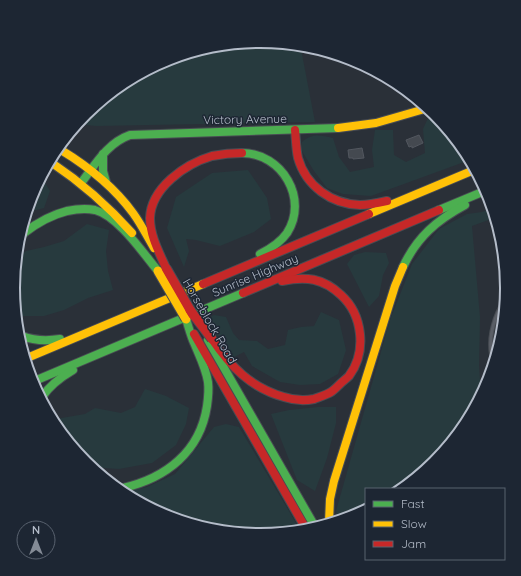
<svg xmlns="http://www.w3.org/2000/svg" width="521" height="576" font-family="Quicksand,sans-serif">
<rect width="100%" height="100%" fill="#2a3038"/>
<!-- green -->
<g fill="#273a3e">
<path d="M261 41 301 49 315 122 96 126 78 124 86 113 166 59Z"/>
<path d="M436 114 467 161 371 196 343 194 327 188 314 171 302 151V142C312 133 320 135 333 138L339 157 350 172 374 167 372 150 375 130H393L394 155 406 162 425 153 423 129 429 116Z"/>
<path d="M248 170 267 198 271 219 254 232 220 246 196 240 186 239 189 251 184 267 167 228 176 197 212 173Z"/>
<path d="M42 178 50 191 44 208 28 212 32 193Z"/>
<path d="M492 208 494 218 472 226 480 317 479 366 481 395 435 463 397 489H366V509L355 517 338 520 336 511 390 320 412 264 439 229 467 214 482 212Z"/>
<path d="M87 224 109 230 106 251 108 271 113 290 88 298 64 310 44 316H20L18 314 13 288 19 257 26 251 44 247 64 241Z"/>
<path d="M365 252 386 253 389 263 383 275 379 296 369 307 347 264 354 255Z"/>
<path d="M321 312 339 320 346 350 338 374 320 384 300 385 280 382 252 366 244 352 232 358 207 319 214 315 226 317 233 333 239 340 257 341 268 349 285 345 288 330 301 327 314 326Z"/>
<path d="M145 389 166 396 189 408 186 424 176 445 152 463 119 469 91 467 85 463 56 419 85 414 95 408 121 413 135 407Z"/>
<path d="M318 407H336V423L327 458 315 491 297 480 271 414 289 410Z"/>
<path d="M226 424 239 427 299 528 260 535 166 517 128 491 147 487 175 474 214 427Z"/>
</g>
<!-- building -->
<g fill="#444950" stroke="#52575f">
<path d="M419 135 423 143 412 148V146L409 147 406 140Z"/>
<path d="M362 148 364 158 353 159V158H349L348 150Z"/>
</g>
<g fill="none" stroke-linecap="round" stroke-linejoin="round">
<!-- lane casing -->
<g stroke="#484c53" stroke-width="5">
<path id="lane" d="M493 362C488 344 491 328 498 312 501 307 502 302 506 298"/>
</g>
<!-- fast casing -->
<g stroke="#484c53" stroke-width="10">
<g id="fast">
<path d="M242 153C282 153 309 199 287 233 280 243 270 249 260 254"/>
<path d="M103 154V171L106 182"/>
<path d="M81 183C95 165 107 143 130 135L338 128"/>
<path d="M439 210 487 190"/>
<path d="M24 233C37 223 51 215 67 211 76 209 86 208 95 210 118 216 143 253 158 271"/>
<path d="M403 267C417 237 437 220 465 205"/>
<path d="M22 336C35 341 47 341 60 339"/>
<path d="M208 340 314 525"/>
<path d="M32 382 243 293"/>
<path d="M42 397C50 385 61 377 73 370"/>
<path d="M123 488C166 478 200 452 207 406 208 399 209 390 208 382 206 369 200 357 195 345 191 337 189 328 186 319"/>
</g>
</g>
<!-- slow casing -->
<g stroke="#484c53" stroke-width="10">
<g id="slow">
<path d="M338 128 376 123 428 108"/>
<path d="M61 150C89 167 114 187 133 213 141 224 147 236 154 248"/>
<path d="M52 163C82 183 108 206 132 233"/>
<path d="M369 214 474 170"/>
<path d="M27 358 203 284"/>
<path d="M329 522 330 499 334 481 395 286 403 267"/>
</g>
</g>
<!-- jam casing -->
<g stroke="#484c53" stroke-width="10">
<g id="jam">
<path d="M295 130C296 139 296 149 298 158 306 186 331 204 360 205 369 205 378 203 387 201"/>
<path d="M166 268C159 252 150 236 150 218 151 188 185 164 212 156 222 154 232 153 242 153"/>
<path d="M203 284 369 214"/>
<path d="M243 293 439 210"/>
<path d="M194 334 305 527"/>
<path d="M212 339C230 366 251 388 284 397 293 400 304 401 314 399 319 397 326 395 331 392 334 390 337 387 340 384 343 381 346 379 349 376 367 352 363 315 341 295 323 278 306 276 282 281"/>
</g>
</g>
<!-- lane -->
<use href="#lane" stroke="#5a5e66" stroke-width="3"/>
<!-- fast -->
<use href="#fast" stroke="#4caf50" stroke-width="8"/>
<!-- slow -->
<use href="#slow" stroke="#ffc107" stroke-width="8"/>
<!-- jam -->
<use href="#jam" stroke="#c62828" stroke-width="8"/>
<!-- slow-bridge casing -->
<g stroke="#484c55" stroke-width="11" stroke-linecap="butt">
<path id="slow-bridge" d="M158 271 186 319"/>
</g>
<!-- jam-bridge casing -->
<g stroke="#484c55" stroke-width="11" stroke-linecap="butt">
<g id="jam-bridge">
<path d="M166 268 193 315"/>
<path d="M190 310 212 339"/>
</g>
</g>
<!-- slow-bridge -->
<use href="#slow-bridge" stroke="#ffc107" stroke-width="9"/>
<!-- jam-bridge -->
<use href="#jam-bridge" stroke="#c62828" stroke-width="9"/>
</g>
<g text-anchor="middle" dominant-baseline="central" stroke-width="3" stroke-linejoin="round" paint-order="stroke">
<!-- street labels -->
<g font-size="12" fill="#b4bcc9" stroke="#1d2633">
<text transform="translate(245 119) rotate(-1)">Victory Avenue</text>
<text transform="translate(255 275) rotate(-23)">Sunrise Highway</text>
<text transform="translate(210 321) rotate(60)">Horseblock Road</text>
</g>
</g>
<!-- crop -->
<path d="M0 0H521V576H0ZM20 288a240 240 0 1 1 480 0a240 240 0 1 1-480 0Z" fill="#1d2633" fill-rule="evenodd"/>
<path fill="none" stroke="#b4bcc9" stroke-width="2" d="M20 288a240 240 0 1 1 480 0a240 240 0 1 1-480 0Z"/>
<!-- legend -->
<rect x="365" y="488" width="140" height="72" fill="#1d2633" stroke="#59626f"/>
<rect x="373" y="501" width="20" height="6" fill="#4caf50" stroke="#59626f"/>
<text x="401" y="508" font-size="12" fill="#b4bcc9">Fast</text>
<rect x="373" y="521" width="20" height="6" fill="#ffc107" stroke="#59626f"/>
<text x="401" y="528" font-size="12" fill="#b4bcc9">Slow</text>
<rect x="373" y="541" width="20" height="6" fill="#c62828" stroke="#59626f"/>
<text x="401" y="548" font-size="12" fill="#b4bcc9">Jam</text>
<!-- north arrow -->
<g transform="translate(36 540)"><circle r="19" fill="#1d2633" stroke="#59626f"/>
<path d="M0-3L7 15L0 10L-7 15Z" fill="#848b96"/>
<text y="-6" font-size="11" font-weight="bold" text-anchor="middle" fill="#b4bcc9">N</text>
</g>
</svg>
